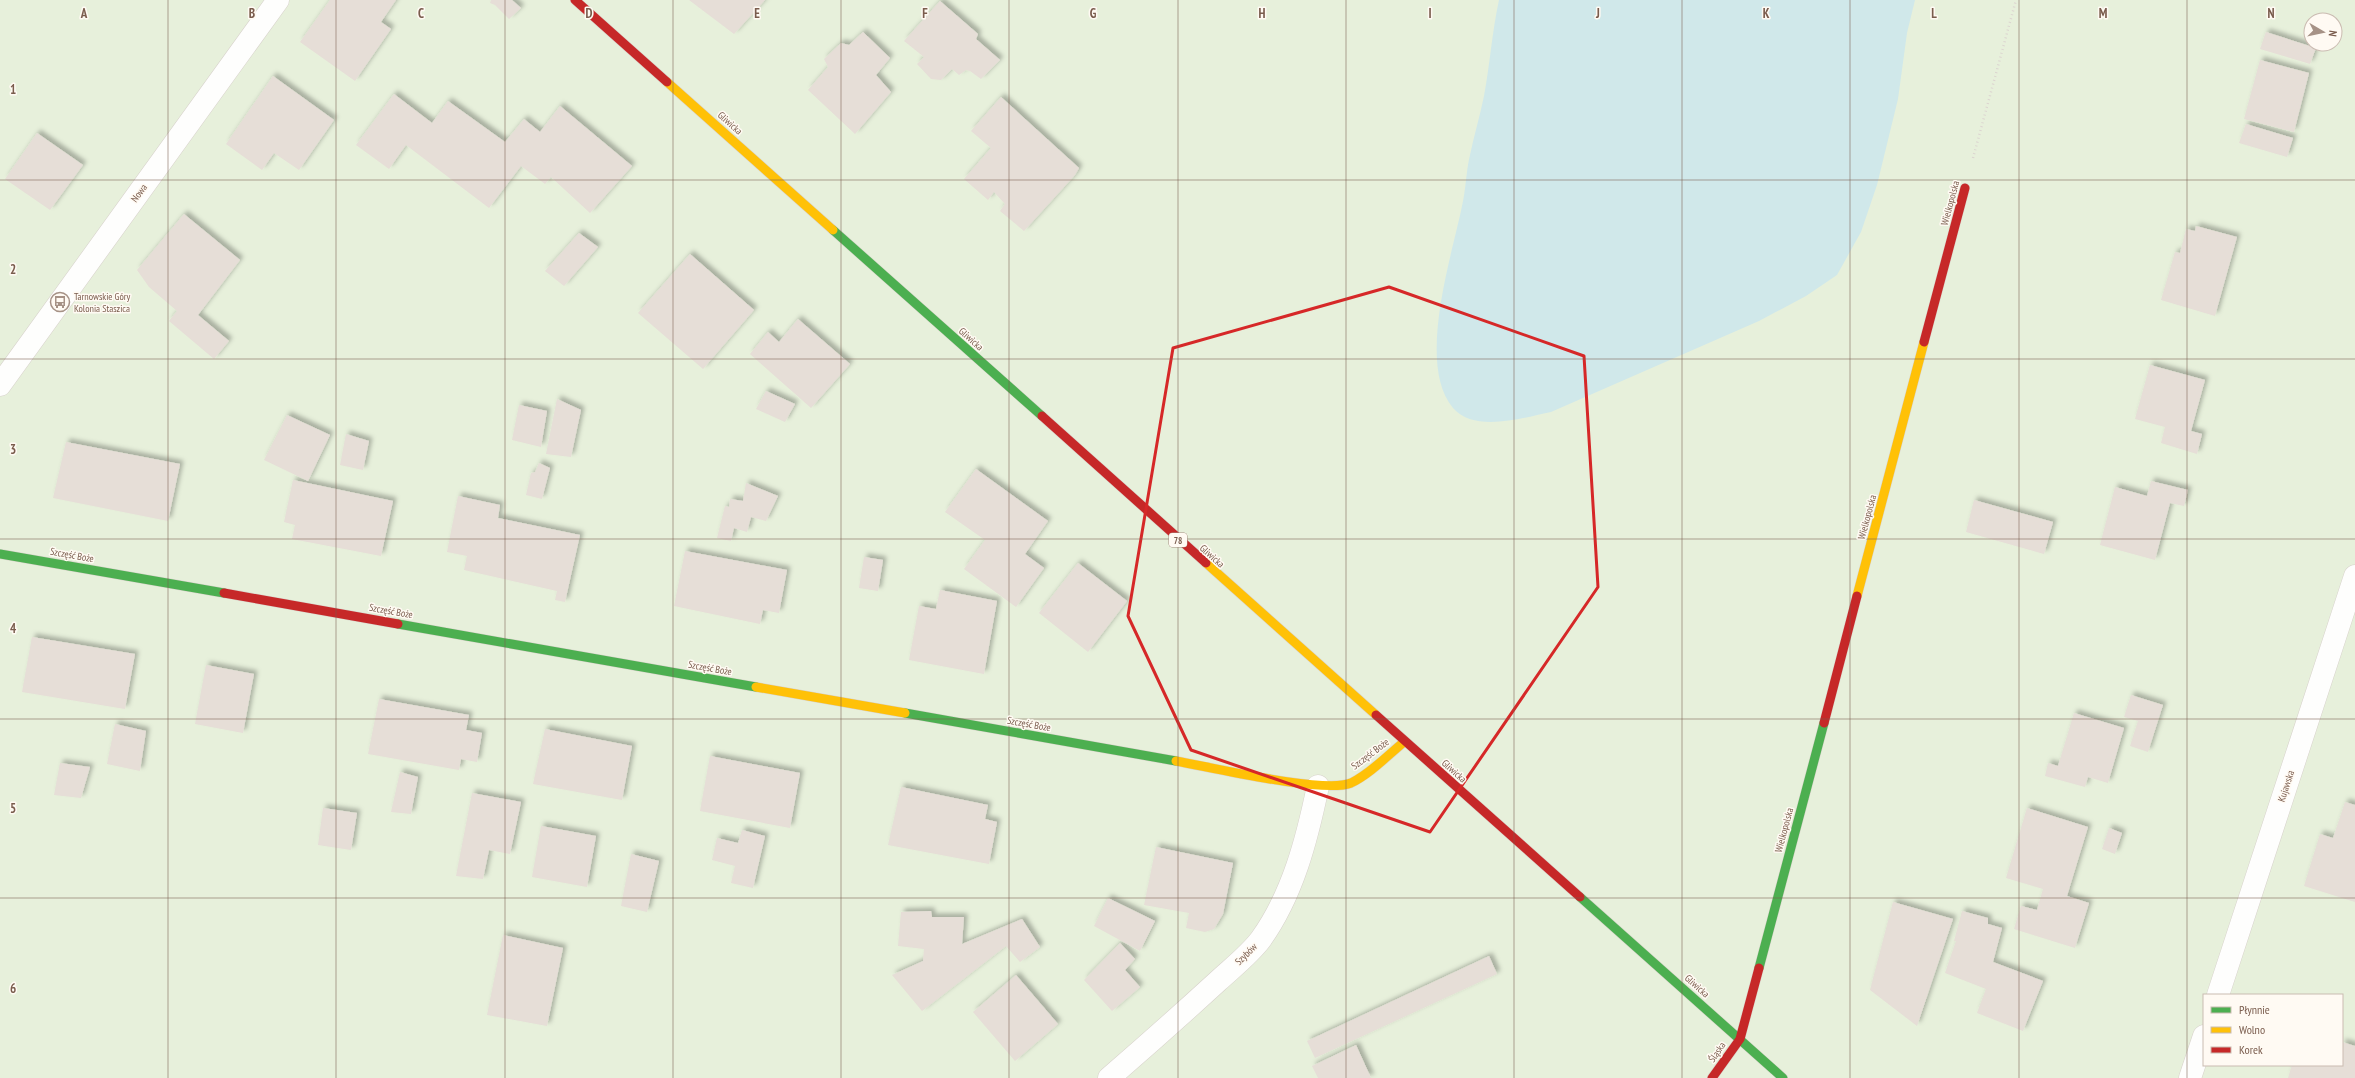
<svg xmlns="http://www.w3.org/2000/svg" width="2355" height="1078" font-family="'PT Sans Narrow',sans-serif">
<defs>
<filter id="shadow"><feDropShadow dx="3.5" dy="-3.5" stdDeviation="2" flood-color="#0004"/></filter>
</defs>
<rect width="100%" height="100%" fill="#f9f5f0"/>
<!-- green -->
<path fill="#e7f0db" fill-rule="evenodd" d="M0 0H2355V1078H0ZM2311 20H2335V44H2311ZM2204 995H2342V1065H2204Z"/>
<!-- water -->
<path fill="#d0e8ea" d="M1499 0H1915L1907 33 1898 99 1877 185 1861 232 1837 275 1806 296 1759 321 1551 412C1523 418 1474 433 1453 408 1416 364 1452 256 1462 206 1466 189 1466 171 1470 155 1474 135 1480 116 1484 96 1490 64 1492 32 1499 0Z"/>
<!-- building -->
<g fill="#e6ded7" filter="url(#shadow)">
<path d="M330 0H396L381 22 391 29 355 81 300 42Z"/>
<path d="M491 0H512L521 8 509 19 495 5 490 3Z"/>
<path d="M689 0H765L734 34Z"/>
<path d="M940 1 978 34 976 39 1000 60 981 79 970 71 966 70 959 75 952 69 941 80 931 79 917 64 924 57 904 41Z"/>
<path d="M863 32 890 58 876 75 891 92 855 134 808 90 828 67 824 59 841 43 849 45Z"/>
<path d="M2266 32 2316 48 2310 64 2260 49Z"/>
<path d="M2260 60 2309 73 2294 132 2244 119Z"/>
<path d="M273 76 334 120 299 170 274 153 262 170 226 144Z"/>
<path d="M394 94 432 123 448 101 505 142 524 119 540 132 560 106 632 166 590 213 551 177 545 184 521 166 489 208 406 145 389 169 356 145Z"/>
<path d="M1001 97 1079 168 1075 175 1024 231 1000 211 1005 204 994 192 988 200 964 179 991 148 971 131Z"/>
<path d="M2246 124 2293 138 2287 157 2239 143Z"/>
<path d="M37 133 83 165 50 210 5 179Z"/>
<path d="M184 214 240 260 198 315 229 341 214 359 169 321 177 311 149 287 137 270Z"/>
<path d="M2196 226 2237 237 2215 316 2161 300 2175 252 2180 253 2186 229 2195 231Z"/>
<path d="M579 233 598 247 564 286 545 271Z"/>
<path d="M690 254 754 310 703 369 638 313Z"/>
<path d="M798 319 850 364 811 408 750 354 768 332 779 342Z"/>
<path d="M2150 365 2205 380 2191 431 2202 434 2197 454 2161 443 2165 427 2135 419Z"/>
<path d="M766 391 795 404 785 422 756 409Z"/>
<path d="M557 399 581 410 571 457 546 454Z"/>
<path d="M519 405 547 411 541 447 512 440Z"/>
<path d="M287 415 330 435 308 481 264 460Z"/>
<path d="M346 434 369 441 363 470 340 465Z"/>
<path d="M66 442 180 464 168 521 53 498Z"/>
<path d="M539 463 550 468 542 499 526 495 531 473 535 472Z"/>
<path d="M976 469 1048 521 1025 554 1044 568 1016 607 964 569 985 540 945 512Z"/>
<path d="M293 480 393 501 381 556 292 539 295 525 284 522Z"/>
<path d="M2151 481 2188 490 2184 506 2170 503 2155 560 2100 545 2115 487 2147 496Z"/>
<path d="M746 483 778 496 766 521 751 517 747 532 734 528 731 541 717 538 725 506 729 507 730 499 743 501Z"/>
<path d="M458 496 500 505 498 518 580 535 565 602 555 600 557 591 464 570 467 556 447 552Z"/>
<path d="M1974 500 2053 522 2044 554 1966 532Z"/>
<path d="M685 551 787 570 779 613 763 610 760 624 674 606Z"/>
<path d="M864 557 883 560 878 591 859 588Z"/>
<path d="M1078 563 1127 601 1088 652 1039 613Z"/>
<path d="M940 590 997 601 984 674 909 660 919 606 936 609Z"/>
<path d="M32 637 135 654 125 709 22 692Z"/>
<path d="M206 665 254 674 243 733 195 724Z"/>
<path d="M2131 695 2163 705 2148 752 2130 746 2138 721 2124 717Z"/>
<path d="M379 699 469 715 466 730 482 733 477 762 461 759 459 770 368 754Z"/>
<path d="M2074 713 2124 728 2108 783 2088 777 2085 787 2045 776 2048 763 2058 766Z"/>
<path d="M115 724 146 731 140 771 107 764Z"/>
<path d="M545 729 632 746 622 800 533 784Z"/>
<path d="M710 756 800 773 790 828 700 811Z"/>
<path d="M60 763 90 767 81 798 54 795Z"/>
<path d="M400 772 418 777 411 814 391 812Z"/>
<path d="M901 787 988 805 985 819 997 822 989 864 888 845Z"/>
<path d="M472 793 521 802 510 854 489 850 483 879 456 876Z"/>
<path d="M2345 802 2355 805V902L2304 886 2320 834 2333 838Z"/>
<path d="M323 808 357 813 351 850 318 845Z"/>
<path d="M2027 808 2088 827 2067 896 2089 903 2075 948 2014 929 2021 906 2037 910 2043 889 2006 878Z"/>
<path d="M541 826 596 836 587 887 532 877Z"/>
<path d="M2109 828 2122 833 2115 854 2102 849Z"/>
<path d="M742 830 765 836 753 888 731 883 735 866 712 860 717 838 738 843Z"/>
<path d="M1156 847 1233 863 1223 914 1214 929 1205 932 1186 928 1189 913 1144 905Z"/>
<path d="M631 854 659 861 647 912 621 906Z"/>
<path d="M1108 898 1155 921 1140 951 1094 926Z"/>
<path d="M1893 902 1953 919 1917 1026 1870 990Z"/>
<path d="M931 911 932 917H964L962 944 1022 919 1040 947 1020 962 1006 946 922 1011 892 975 923 961 924 949 898 946 901 912Z"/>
<path d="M1962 911 1988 918V924L2002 928 1993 962 2043 981 2023 1031 1977 1013 1986 989 1945 973 1956 941H1954Z"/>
<path d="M503 935 563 948 547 1026 487 1015Z"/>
<path d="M1120 943 1135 959 1125 970 1140 987 1112 1011 1084 980Z"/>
<path d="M1489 956 1497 974 1315 1058 1307 1041Z"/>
<path d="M1016 975 1058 1024 1015 1061 973 1012Z"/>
<path d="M2342 1042 2355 1046V1078H2288L2292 1065H2342Z"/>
<path d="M1356 1045 1371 1078H1318L1312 1066Z"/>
</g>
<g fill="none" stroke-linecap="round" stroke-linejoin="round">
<!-- street casing -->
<g stroke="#d7d1cb" stroke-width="23">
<g id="street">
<path d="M0 385 278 0"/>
<path d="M2218 995 2355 576"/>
<path d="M1109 1078C1146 1046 1182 1014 1218 981 1232 968 1250 954 1261 939 1293 894 1307 839 1318 786"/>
<path d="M2190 1078 2204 1036"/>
</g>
</g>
<!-- fast casing -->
<g stroke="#d9d2cb" stroke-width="10">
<g id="fast">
<path d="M833 230 1042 416"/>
<path d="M0 554 224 593"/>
<path d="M398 624 756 687"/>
<path d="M905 713 1176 761"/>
<path d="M1580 897 1783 1078"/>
<path d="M1759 968 1824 723"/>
</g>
</g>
<!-- slow casing -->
<g stroke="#d9d2cb" stroke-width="10">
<g id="slow">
<path d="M667 82 833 230"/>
<path d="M1206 563 1376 715"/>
<path d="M1857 596 1924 342"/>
<path d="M756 687 905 713"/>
<path d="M1176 761C1210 767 1324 794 1351 783 1370 774 1388 755 1404 742"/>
</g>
</g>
<!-- jam casing -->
<g stroke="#d9d2cb" stroke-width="10">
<g id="jam">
<path d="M575 0 667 82"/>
<path d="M1924 342 1965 188"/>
<path d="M1042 416 1206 563"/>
<path d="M224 593 398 624"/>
<path d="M1376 715 1580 897"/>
<path d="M1824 723 1857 596"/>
<path d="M1712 1078 1740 1039 1759 968"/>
</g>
</g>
<!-- path -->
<path stroke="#dcd5d0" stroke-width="2.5" stroke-dasharray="1 3" stroke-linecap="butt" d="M1973 158 2016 0"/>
<!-- street -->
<use href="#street" stroke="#fefefd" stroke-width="22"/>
<!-- fast -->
<use href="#fast" stroke="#4caf50" stroke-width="9"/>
<!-- slow -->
<use href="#slow" stroke="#ffc107" stroke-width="9"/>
<!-- jam -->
<use href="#jam" stroke="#c62828" stroke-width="9"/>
</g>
<!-- marked area -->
<path fill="none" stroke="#d62828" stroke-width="3" stroke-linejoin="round" d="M1389 287 1584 356 1598 587 1430 832 1191 750 1128 616 1173 348Z"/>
<!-- grid -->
<path fill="none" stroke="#7a5c4d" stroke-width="1" stroke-opacity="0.55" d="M168 0V1078M336 0V1078M505 0V1078M673 0V1078M841 0V1078M1009 0V1078M1178 0V1078M1346 0V1078M1514 0V1078M1682 0V1078M1850 0V1078M2019 0V1078M2187 0V1078M0 180H2355M0 359H2355M0 539H2355M0 719H2355M0 898H2355"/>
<!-- icons -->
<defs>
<g id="bus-ring" transform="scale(1)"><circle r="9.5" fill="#fffaf3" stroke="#a69286" stroke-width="1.5"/><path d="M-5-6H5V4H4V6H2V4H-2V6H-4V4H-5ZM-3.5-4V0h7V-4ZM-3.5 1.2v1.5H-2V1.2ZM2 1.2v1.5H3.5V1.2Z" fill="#a69286"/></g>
</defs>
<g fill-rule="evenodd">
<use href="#bus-ring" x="60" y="302"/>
</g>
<g text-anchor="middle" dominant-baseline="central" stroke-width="3" stroke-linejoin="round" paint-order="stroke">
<!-- shield labels -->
<rect fill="#fffaf3" stroke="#a28b7f" stroke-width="1" x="1169" y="533" width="18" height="14" rx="3"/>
<g font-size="9" font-weight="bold" fill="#7a5c4d">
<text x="1178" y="540">78</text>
</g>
<!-- street labels -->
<g font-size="10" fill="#7a5c4d" stroke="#fffaf3">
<text transform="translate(730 123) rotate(42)">Gliwicka</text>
<text transform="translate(139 193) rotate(-54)">Nowa</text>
<text transform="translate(1950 203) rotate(-75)">Wielkopolska</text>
<text transform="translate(971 339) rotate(42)">Gliwicka</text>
<text transform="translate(1867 517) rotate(-75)">Wielkopolska</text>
<text transform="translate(72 555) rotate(10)">Szczęść Boże</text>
<text transform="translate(1212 556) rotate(42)">Gliwicka</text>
<text transform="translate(391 611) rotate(10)">Szczęść Boże</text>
<text transform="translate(710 668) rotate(10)">Szczęść Boże</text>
<text transform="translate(1029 724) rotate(10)">Szczęść Boże</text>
<text transform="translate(1370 754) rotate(-37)">Szczęść Boże</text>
<text transform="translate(1454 771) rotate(42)">Gliwicka</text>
<text transform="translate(2286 786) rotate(-72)">Kujawska</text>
<text transform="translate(1784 830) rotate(-75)">Wielkopolska</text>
<text transform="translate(1246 954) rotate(-45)">Szybów</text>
<text transform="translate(1697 986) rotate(42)">Gliwicka</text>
<text transform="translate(1717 1052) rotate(-55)">Śląska</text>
</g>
<!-- poi labels -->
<g font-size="10" fill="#7a5c4d" stroke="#fffaf3" text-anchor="start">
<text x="74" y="296">Tarnowskie Góry<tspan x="74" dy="12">Kolonia Staszica</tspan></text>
</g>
</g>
<g font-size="13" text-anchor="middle" font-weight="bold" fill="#7a5c4d" stroke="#fffaf3" stroke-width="3" stroke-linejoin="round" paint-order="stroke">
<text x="84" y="18">A</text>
<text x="252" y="18">B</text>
<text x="421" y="18">C</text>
<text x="589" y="18">D</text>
<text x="757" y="18">E</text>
<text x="925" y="18">F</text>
<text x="1093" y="18">G</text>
<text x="1262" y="18">H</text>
<text x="1430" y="18">I</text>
<text x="1598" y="18">J</text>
<text x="1766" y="18">K</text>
<text x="1934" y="18">L</text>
<text x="2103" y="18">M</text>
<text x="2271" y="18">N</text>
<text x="13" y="94">1</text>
<text x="13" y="274">2</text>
<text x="13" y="454">3</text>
<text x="13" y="633">4</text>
<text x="13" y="813">5</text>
<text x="13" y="993">6</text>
</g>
<!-- legend -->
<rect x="2203" y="994" width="140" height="72" fill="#fffaf3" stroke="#cabbb1"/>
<rect x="2211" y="1007" width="20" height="6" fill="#4caf50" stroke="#cabbb1"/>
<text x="2239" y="1014" font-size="12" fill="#7a5c4d">Płynnie</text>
<rect x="2211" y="1027" width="20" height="6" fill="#ffc107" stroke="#cabbb1"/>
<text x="2239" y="1034" font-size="12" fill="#7a5c4d">Wolno</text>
<rect x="2211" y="1047" width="20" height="6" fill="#c62828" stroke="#cabbb1"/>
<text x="2239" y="1054" font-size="12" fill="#7a5c4d">Korek</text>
<!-- north arrow -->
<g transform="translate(2323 32) rotate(99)"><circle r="19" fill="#fffaf3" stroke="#cabbb1"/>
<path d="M0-3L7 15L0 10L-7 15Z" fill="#a69286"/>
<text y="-6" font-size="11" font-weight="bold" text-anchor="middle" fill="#7a5c4d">N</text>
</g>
</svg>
